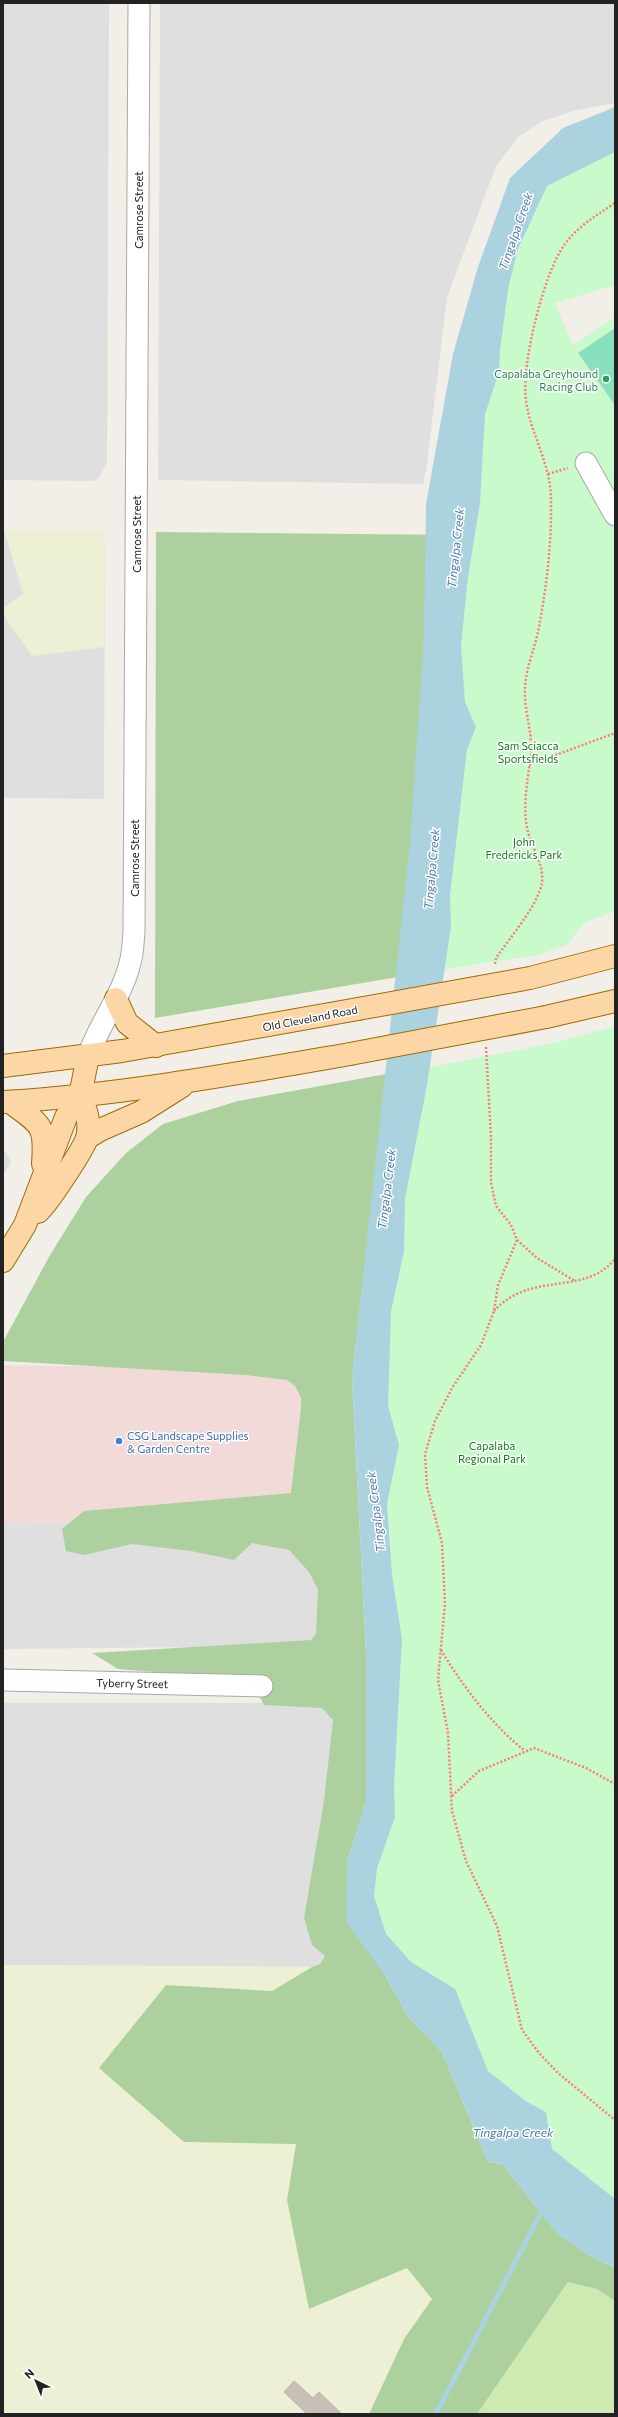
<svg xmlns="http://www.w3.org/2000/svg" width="618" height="2417" font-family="Commissioner,sans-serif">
<rect width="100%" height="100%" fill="#f2efe9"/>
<!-- residential -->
<g fill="#e0dfdf">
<path d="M3 3H109L107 462 99 478 93 481 3 480Z"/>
<path d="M160 3H615V103L573 111 541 122 518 137 497 165 485 195 447 298 426 471 423 484 158 480Z"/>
<path d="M3 530H105L104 799 3 798Z"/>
<path d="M3 1151 6 1152 11 1162 3 1176Z"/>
<path d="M3 1523 325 1525 319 1646 3 1649Z"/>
<path d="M3 1703H344L336 1967 3 1965Z"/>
</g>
<!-- commercial -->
<path fill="#f2dad9" d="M3 1365 314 1370 307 1525 3 1523Z"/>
<!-- farmland -->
<g fill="#eef0d5">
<path d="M4 530H105L104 647 32 656 3 614V608L23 594Z"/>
<path d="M3 1965 312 1967 272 1991 166 1985 184 2141 296 2144 287 2200 309 2309 408 2268 433 2299 404 2339 369 2414H3Z"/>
</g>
<!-- grass -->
<path fill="#cdebb0" d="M568 2282 597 2289 615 2301V2414H477Z"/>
<!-- forest -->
<g fill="#add19e">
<path d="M156 532 457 535 422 973 155 1018Z"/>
<path d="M386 1074 352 1378 366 1652V1802L347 1863 386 1977 409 2018 442 2052 488 2162 502 2164 557 2233 590 2256 615 2268V2301L597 2289 568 2282 477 2414H369L404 2339 432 2299 407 2268 309 2309 287 2200 296 2144 184 2142 99 2068 166 1985 272 1991 312 1967 320 1964 325 1956 312 1945 304 1918 324 1801 333 1720 322 1708 264 1705 251 1680 118 1669 92 1653 311 1640 316 1634 318 1590 309 1572 289 1550 252 1543 234 1560 191 1551 132 1544 84 1555 66 1551 62 1529 84 1511 291 1493 301 1408V1398L295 1386 287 1380 246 1375 3 1361V1342L50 1255 86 1197 126 1153 163 1124 238 1101Z"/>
</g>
<!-- park -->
<g fill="#c8facc">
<path d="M615 127V285L555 303 573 345 615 317V328L578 353 615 405V911L584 923 567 945 537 955 422 973 462 476 533 178Z"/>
<path d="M615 1026V2215L560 2177 376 1941 365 1873 381 1819 368 1460 405 1072 554 1043Z"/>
</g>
<!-- pitch -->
<path fill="#88e0be" d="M615 328V405L578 353Z"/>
<!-- water -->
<path fill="#aad3df" d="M615 107V152L547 186 518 249 508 289 500 351 499 372 485 414 480 503 468 577 461 645 465 702 476 727 467 749 450 895 451 927 427 1085 405 1199 404 1251 391 1312 388 1406 399 1445 387 1504 392 1575 402 1639 394 1786 395 1817 377 1868 374 1896 386 1934 411 1962 455 1989 488 2071 527 2102 546 2112 552 2149 615 2199V2268L590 2256 557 2233 502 2164 488 2162 442 2052 409 2018 386 1977 346 1921 347 1863 366 1802V1652L352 1378 410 844 424 636 426 504 453 354 478 267 510 178 563 128Z"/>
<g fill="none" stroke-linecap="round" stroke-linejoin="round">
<!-- stream -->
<path stroke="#aad3df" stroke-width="5" d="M436 2414 544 2207"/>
</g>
<!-- building -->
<path fill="#c7bfb8" stroke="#c4b6ab" d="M294 2381 313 2398 319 2392 342 2414H307L284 2392Z"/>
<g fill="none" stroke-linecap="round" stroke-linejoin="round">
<!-- minor casing -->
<g stroke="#a9a9a9" stroke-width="23">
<g id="minor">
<path d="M586 463 615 515"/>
<path d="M88 1056C99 1024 122 996 130 963 133 953 133 942 134 932L139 3"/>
<path d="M3 1680 262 1686"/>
</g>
</g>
<!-- major casing -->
<g stroke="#a06b00" stroke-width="24">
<g id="major">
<path d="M530 978 615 956"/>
<path d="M116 999 127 1023 156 1046"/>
<path d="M546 1017 615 1001"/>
<path d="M3 1066 122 1051 358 1009"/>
<path d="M3 1102C120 1095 235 1074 350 1054"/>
<path d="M10 1102C41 1125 46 1124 43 1164"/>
<path d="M87 1138 100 1130 141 1112 182 1086"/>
<path d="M38 1212C48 1203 83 1150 87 1138 91 1123 86 1108 80 1096"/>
<path d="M3 1261 25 1225 66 1117 80 1096 88 1056"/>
</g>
</g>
<!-- path -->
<g stroke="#fa8072" stroke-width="2.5" stroke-dasharray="2 2" stroke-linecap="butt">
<path d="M548 474 568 468"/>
<path d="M529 765 615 733"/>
<path d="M495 964 496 958C509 939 539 904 542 882 544 862 530 846 527 827 522 802 529 776 531 751 532 732 525 713 525 694 524 671 535 649 539 627 547 584 552 540 551 497 550 462 530 433 526 400 521 364 544 272 565 244 578 226 597 215 615 203"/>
<path d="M486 1047 491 1137V1183L496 1206 511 1225 517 1240 498 1285 494 1311 481 1345 452 1388 435 1421 425 1454 427 1487 442 1543 445 1603 438 1680 448 1733 452 1811 466 1861 497 1926 522 2030 539 2053 558 2073 615 2120"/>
<path d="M517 1240 537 1258 575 1281"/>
<path d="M494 1311C531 1270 584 1297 615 1259"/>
<path d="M441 1650C462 1685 492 1725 524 1750"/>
<path d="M452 1796 479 1771 534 1748 586 1768 615 1784"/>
</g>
<!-- minor -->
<use href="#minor" stroke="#fff" stroke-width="21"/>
<!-- major -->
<use href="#major" stroke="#fcd6a4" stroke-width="22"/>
<!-- major-bridge casing -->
<g stroke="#a06b00" stroke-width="24" stroke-linecap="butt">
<g id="major-bridge">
<path d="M358 1009 530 978"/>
<path d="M350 1054 546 1017"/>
</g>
</g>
<!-- major-bridge -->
<use href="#major-bridge" stroke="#fcd6a4" stroke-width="22"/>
</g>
<!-- markers -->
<circle fill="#2e9e5b" stroke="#fff" stroke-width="1.5" cx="606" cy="379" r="4"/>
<circle fill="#3f7fe0" stroke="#fff" stroke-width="1.5" cx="119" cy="1441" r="4"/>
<g text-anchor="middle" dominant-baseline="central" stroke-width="3" stroke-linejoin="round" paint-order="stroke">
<!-- street labels -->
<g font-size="11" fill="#222" stroke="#fff">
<text transform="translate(138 210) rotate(-90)">Camrose Street</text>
<text transform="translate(136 534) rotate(-90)">Camrose Street</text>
<text transform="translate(134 858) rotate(-90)">Camrose Street</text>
<text transform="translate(310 1018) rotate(-11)">Old Cleveland Road</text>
<text transform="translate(132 1683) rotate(1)">Tyberry Street</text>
</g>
<!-- leisure labels -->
<g font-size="11" fill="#27864d" stroke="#fff" text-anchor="end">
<text x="598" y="373">Capalaba Greyhound<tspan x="598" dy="13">Racing Club</tspan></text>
</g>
<!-- park labels -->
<g font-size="11" fill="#0c8416" stroke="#fff">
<text x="528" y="745">Sam Sciacca<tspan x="528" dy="13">Sportsfields</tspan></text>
<text x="524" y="841">John<tspan x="524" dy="13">Fredericks Park</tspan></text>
<text x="492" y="1445">Capalaba<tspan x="492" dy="13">Regional Park</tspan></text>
</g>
<!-- shop labels -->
<g font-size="11" fill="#366cbe" stroke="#fff" text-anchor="start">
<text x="127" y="1435">CSG Landscape Supplies<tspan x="127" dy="13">&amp; Garden Centre</tspan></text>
</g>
<!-- water labels -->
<g font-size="12" font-style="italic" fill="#4a7aab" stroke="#fff">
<text transform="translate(515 231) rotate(-71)">Tingalpa Creek</text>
<text transform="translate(455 548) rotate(-84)">Tingalpa Creek</text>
<text transform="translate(431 869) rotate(-85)">Tingalpa Creek</text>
<text transform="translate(386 1189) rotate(-83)">Tingalpa Creek</text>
<text transform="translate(375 1512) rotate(-97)">Tingalpa Creek</text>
<text x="513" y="2132">Tingalpa Creek</text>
</g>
</g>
<!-- border -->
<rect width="618" height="2417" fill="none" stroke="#222222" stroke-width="8"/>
<!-- north arrow -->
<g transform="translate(36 2381) rotate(317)" stroke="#ffffff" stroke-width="3" paint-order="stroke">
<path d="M0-3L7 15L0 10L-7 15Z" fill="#222222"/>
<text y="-6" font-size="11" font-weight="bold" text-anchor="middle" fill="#222222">N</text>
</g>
</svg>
